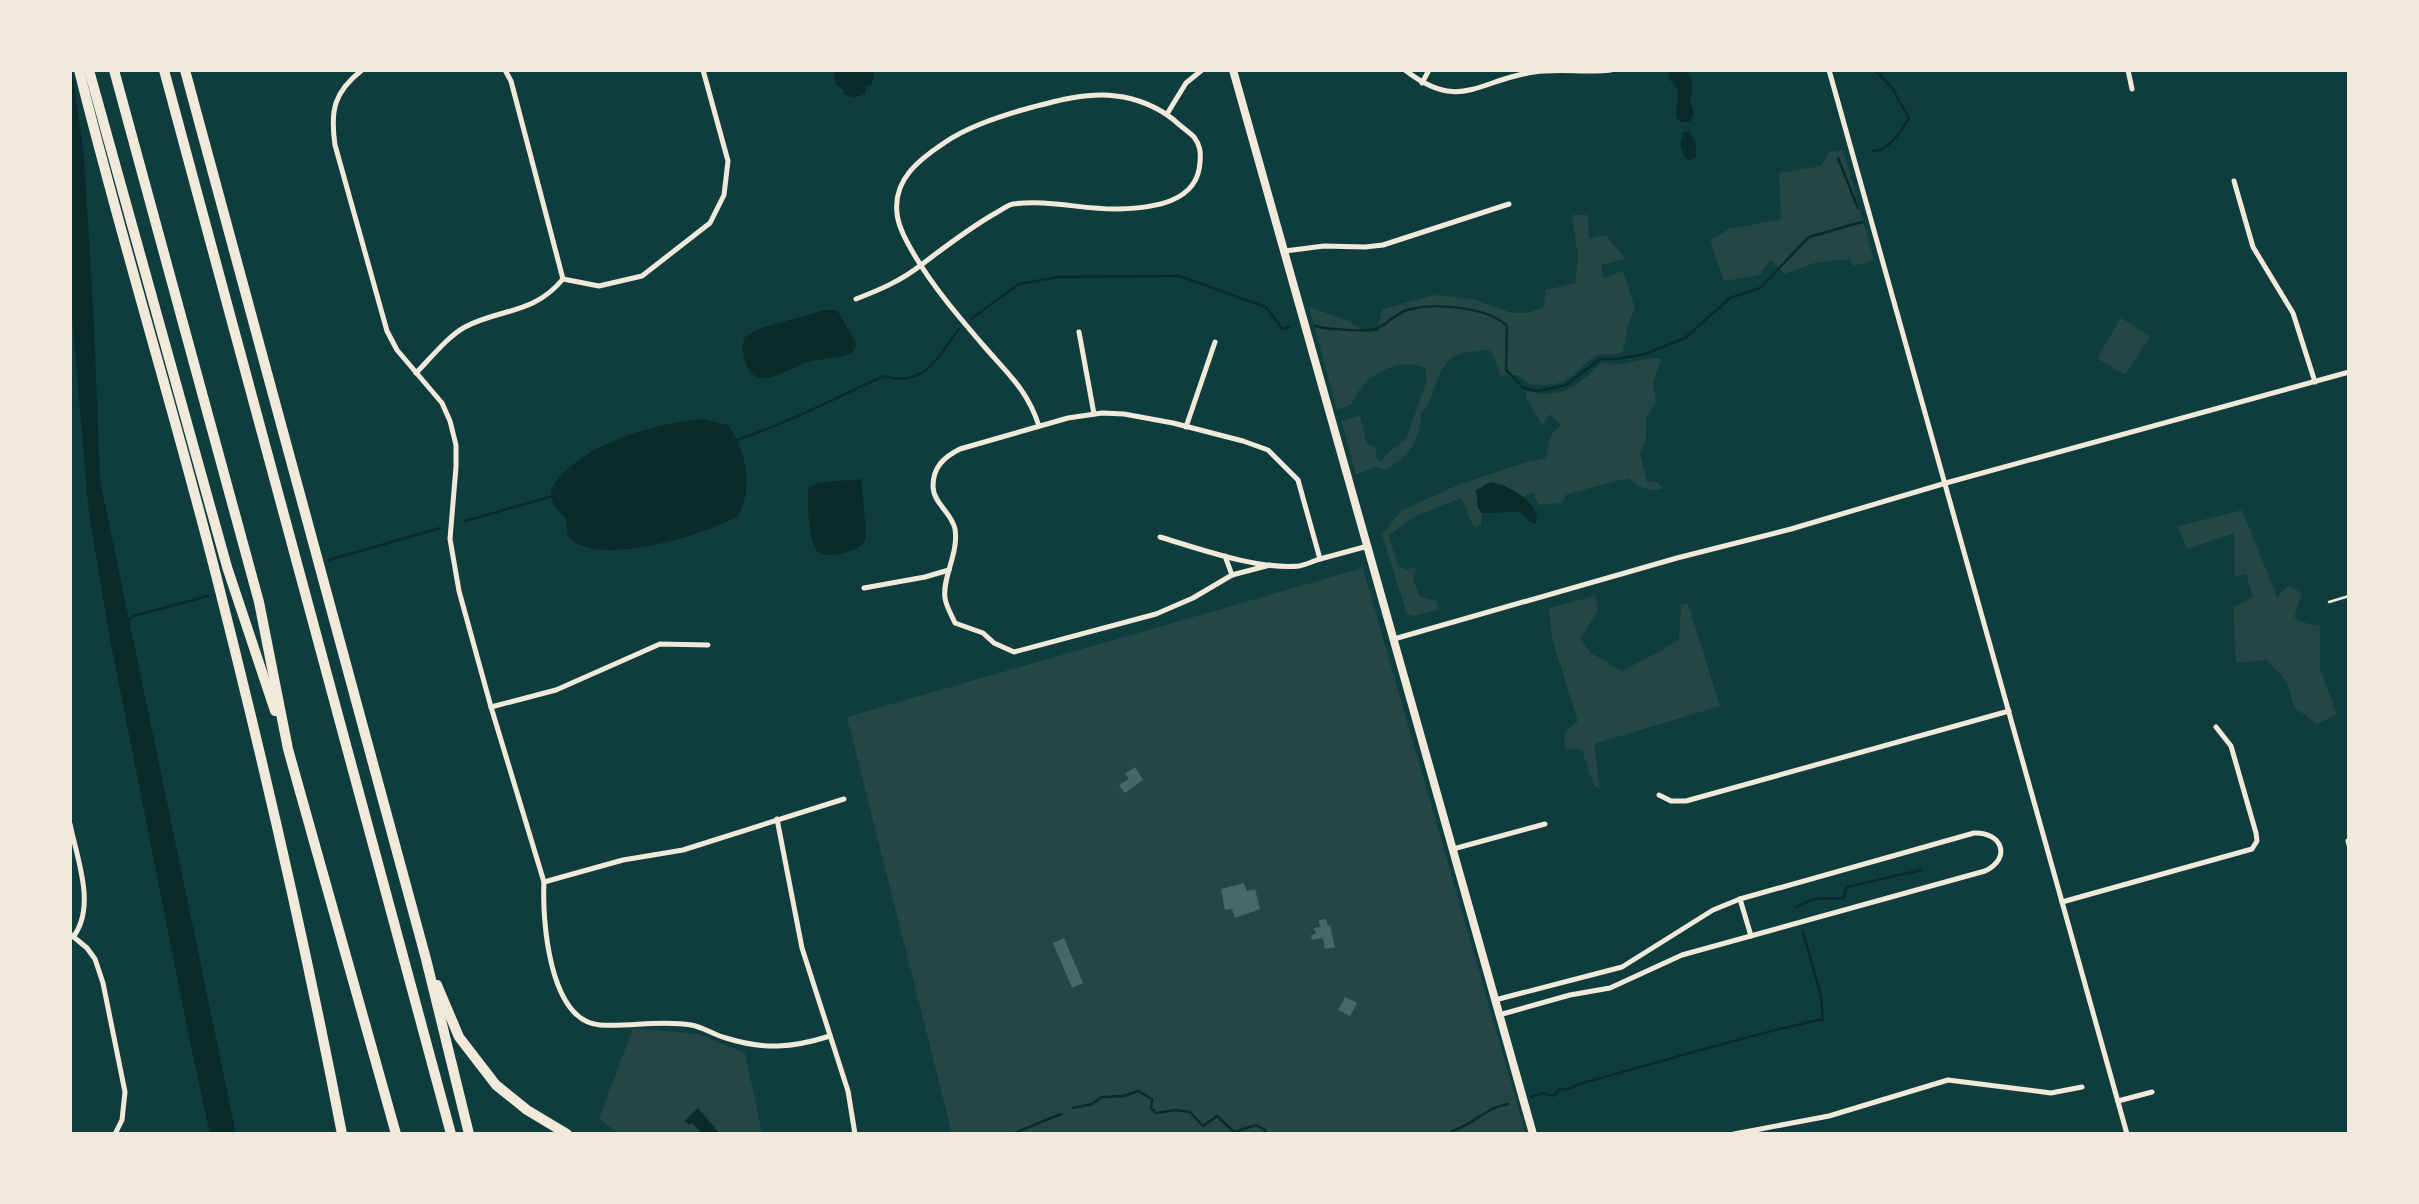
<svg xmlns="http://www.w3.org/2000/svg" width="2419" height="1204" font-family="'Work Sans',sans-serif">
<rect width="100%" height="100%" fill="#0f3d3e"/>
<!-- green -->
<g fill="#244646">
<path d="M1843 150 1874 260 1854 266 1849 259 1814 263 1785 274 1771 260 1759 275 1724 281 1710 241 1729 229 1781 219 1779 173 1821 166 1829 152Z"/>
<path d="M1572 215H1588L1589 239 1606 235 1625 259 1601 265 1603 278 1623 271 1635 308 1628 325 1623 352C1614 357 1605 352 1596 356 1585 361 1579 371 1569 378 1559 386 1543 385 1530 385L1518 375 1500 376 1495 358 1489 350C1479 351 1466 351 1457 355 1436 363 1436 398 1421 414 1420 442 1408 458 1385 470L1375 467 1356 475 1341 421 1360 416 1366 442 1376 448 1377 459 1381 462 1389 452 1406 439 1427 380 1425 368C1397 356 1362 376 1352 404L1337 410 1309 307 1349 321 1363 332H1377L1382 309 1436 295 1475 300 1512 313H1527L1543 308 1546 290 1575 283 1578 256Z"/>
<path d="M2121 318 2150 336 2125 375 2097 358Z"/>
<path d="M1651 358 1661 359 1653 383 1656 403 1647 416 1646 438 1640 454 1647 482H1658L1662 489C1647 491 1640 489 1629 478L1567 494 1561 503 1539 505 1533 492 1524 497 1501 484 1478 508 1482 513 1481 525 1474 528 1461 498 1418 515 1389 535 1397 564 1405 570 1417 567 1413 579 1420 597 1437 601 1439 609 1414 616 1407 614 1382 535 1402 510 1458 485 1523 463 1546 458 1551 435 1561 425 1550 414 1544 424 1541 423 1526 398 1527 391C1562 400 1579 385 1602 362L1618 365Z"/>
<path d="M2242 510 2277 597 2288 586 2302 593 2294 617 2301 622 2320 626V669L2337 714 2317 724 2294 707 2287 682 2267 660 2236 663 2233 607 2253 597 2246 574 2235 576 2234 533 2187 549 2178 526Z"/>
<path d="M1363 568 1526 1134H952L847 717Z"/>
<path d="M1595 596 1598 610 1580 639 1591 653 1623 672C1641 659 1661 653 1679 639L1681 605 1688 604 1720 706 1594 744 1600 789 1594 786 1582 750 1565 749 1564 733 1578 721 1552 639 1549 608Z"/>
<path d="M633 1028 698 1034 745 1053 762 1134H620L599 1119Z"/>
</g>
<!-- water -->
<g fill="#0a2a2b">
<path d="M70 70H72L84 156 94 324 100 480 236 1134H210L190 1042 109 634 89 515 70 290Z"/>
<path d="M834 70H874L872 84 866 88 865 94 853 98 844 94 843 90 835 84Z"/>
<path d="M1670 70H1684C1694 79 1694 87 1690 99 1692 107 1697 115 1689 122H1681L1676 117 1678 90C1674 83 1665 79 1670 70Z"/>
<path d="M1684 132H1690L1696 144V157L1690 161 1684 157 1680 144Z"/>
<path d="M825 310H837L857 344 852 353C838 359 823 358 808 362 789 367 757 394 746 364 743 355 741 346 745 337L758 329Z"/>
<path d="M703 419 728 425C746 450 754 488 738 516 705 535 606 565 573 541 565 535 568 530 567 522 565 514 557 512 554 506 552 501 551 495 551 490 575 445 655 423 703 419Z"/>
<path d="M860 479 862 483 866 536C865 540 865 543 861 546 853 552 827 559 818 552 809 544 806 498 809 487L817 483Z"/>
<path d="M1490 482C1506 484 1543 503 1536 524L1530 522 1520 512 1482 513 1478 508 1476 490Z"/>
<path d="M698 1108 720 1134H702L692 1123 689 1125 685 1120Z"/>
</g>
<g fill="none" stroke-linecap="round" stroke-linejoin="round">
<!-- stream -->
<g stroke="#0a2a2b" stroke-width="2.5">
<path d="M1872 151C1890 151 1900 132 1909 118L1892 88 1875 70"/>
<path d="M1838 158 1858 208"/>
<path d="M971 319 1019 284 1059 277 1179 276 1266 307 1282 329 1289 327"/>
<path d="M1315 326C1326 329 1363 332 1375 329 1386 326 1396 313 1407 310 1433 302 1488 307 1507 326L1506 370 1524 388 1538 391 1566 385 1600 359H1618L1645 354 1685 338 1730 298 1760 288 1809 237 1862 222"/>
<path d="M737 440C788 423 835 398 884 376 924 388 938 357 959 329"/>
<path d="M465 521 553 496"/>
<path d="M329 560 440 528"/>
<path d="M125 622 134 616 208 596"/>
<path d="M1796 907 1814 899 1843 898 1847 887 1921 870"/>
<path d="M1531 1097 1543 1093 1553 1096 1560 1089H1568L1586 1082C1665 1061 1743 1036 1823 1019L1821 996 1803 932"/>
<path d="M1073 1108 1092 1104 1102 1097 1124 1096 1138 1091 1152 1099 1151 1108 1156 1113 1175 1110 1190 1112 1203 1126 1217 1116 1234 1132 1256 1125 1265 1130 1266 1134"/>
<path d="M1452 1131C1473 1125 1487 1107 1508 1104"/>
<path d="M1012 1134 1061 1114"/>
</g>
</g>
<!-- building -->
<g fill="#486865">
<path d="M1135 767 1143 780 1125 793 1119 785 1129 779 1125 774Z"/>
<path d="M1244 883 1247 891 1255 889 1260 909 1235 918 1232 909 1225 910 1221 889Z"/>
<path d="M1326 919 1328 926 1330 925 1335 947 1325 949 1323 938 1312 940 1311 935 1316 934 1314 928 1320 927 1319 920Z"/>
<path d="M1064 938 1083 983 1072 988 1053 943Z"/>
<path d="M1345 997 1357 1003 1350 1016 1338 1010Z"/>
</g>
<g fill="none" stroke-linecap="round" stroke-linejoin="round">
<!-- service -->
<path stroke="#f1e9da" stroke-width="2.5" d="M2329 602 2349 596"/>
<!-- minor -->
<g stroke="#f1e9da" stroke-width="5">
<path d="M362 70C334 92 330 110 335 145L387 331 397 350 442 403 450 421 456 445V467L450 539 459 591 491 707 544 882C542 920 549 1021 600 1025 629 1027 661 1020 691 1025 703 1027 714 1035 726 1038 764 1050 792 1048 830 1036"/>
<path d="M505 70 511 81 563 279"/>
<path d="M1405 70C1460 113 1478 80 1534 72 1559 68 1585 73 1611 70"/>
<path d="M1829 70 2127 1134"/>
<path d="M2128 70 2132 89"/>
<path d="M1422 83 1429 70"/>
<path d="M1167 114 1186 83 1202 70"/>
<path d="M2234 181 2253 247 2293 313 2315 382"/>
<path d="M1285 251 1324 246 1365 247 1383 245 1509 204"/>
<path d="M856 299C879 290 901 281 921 265 945 247 968 229 994 214 1000 211 1007 205 1013 204 1048 199 1084 210 1119 209 1152 208 1198 203 1200 162 1201 152 1200 145 1194 137 1188 131 1180 126 1174 120 1158 107 1136 98 1116 96 1085 92 1052 102 1022 110 996 118 967 127 944 143 920 159 893 179 897 213 898 227 908 244 915 256 934 288 959 317 983 345 1007 373 1027 389 1039 426"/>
<path d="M1079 332 1094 414"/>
<path d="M416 373C431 358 447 337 465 327 501 308 533 315 563 279L599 286 642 276 710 223 724 195 728 161 703 70"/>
<path d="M1186 427 1215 342"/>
<path d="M1160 537C1200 549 1258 570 1299 566 1306 565 1313 561 1320 559"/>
<path d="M1225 556 1232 575"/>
<path d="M1270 565 1232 575 1193 598 1156 614 1014 652 994 643 983 633 955 623C952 616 946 606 945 598 942 578 959 553 955 529 952 513 933 503 933 486 933 467 944 457 960 449L1068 418 1102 413 1124 414 1173 423 1243 441 1268 450 1298 480 1320 559 1368 546"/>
<path d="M864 588 925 577 949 570"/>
<path d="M1394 639 1677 558 1791 529 1946 483 2349 372"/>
<path d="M491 707 556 690 660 644 708 645"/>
<path d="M1659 795 1671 801H1686L2009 711"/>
<path d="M777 819 802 948 848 1091 855 1134"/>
<path d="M70 824C77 859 96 905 74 936"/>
<path d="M2348 841 2349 845"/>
<path d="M1453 849 1545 824"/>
<path d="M544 882 623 860 683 850 844 799"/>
<path d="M1740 899 1751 936"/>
<path d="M2062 902 2252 849 2257 841 2256 833 2231 746 2216 727"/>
<path d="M70 934 87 948 95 959 103 983 125 1092 122 1120 115 1134"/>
<path d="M1495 1000 1622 967 1713 910 1740 899 1974 833C2002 832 2012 858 1985 871L1682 955 1610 988 1570 995 1499 1015"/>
<path d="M2118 1101 2152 1092"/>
<path d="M1734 1134 1829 1116 1948 1080 2051 1093 2082 1087"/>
</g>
<!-- secondary -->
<path stroke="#f1e9da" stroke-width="8" d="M1233 70 1533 1134"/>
<!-- motorway -->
<g stroke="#f1e9da" stroke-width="10">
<path d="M79 70C121 239 173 406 216 575 263 760 306 946 342 1134"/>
<path d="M89 70 227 567 275 711"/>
<path d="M114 70 259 602 288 749 396 1134"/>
<path d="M164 70 451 1134"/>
<path d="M185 70 426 959 469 1134"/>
<path d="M437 985 459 1037 496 1085 527 1110 567 1134"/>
</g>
</g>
<!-- border -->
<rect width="2419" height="1204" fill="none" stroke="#f1e9da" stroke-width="144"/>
</svg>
